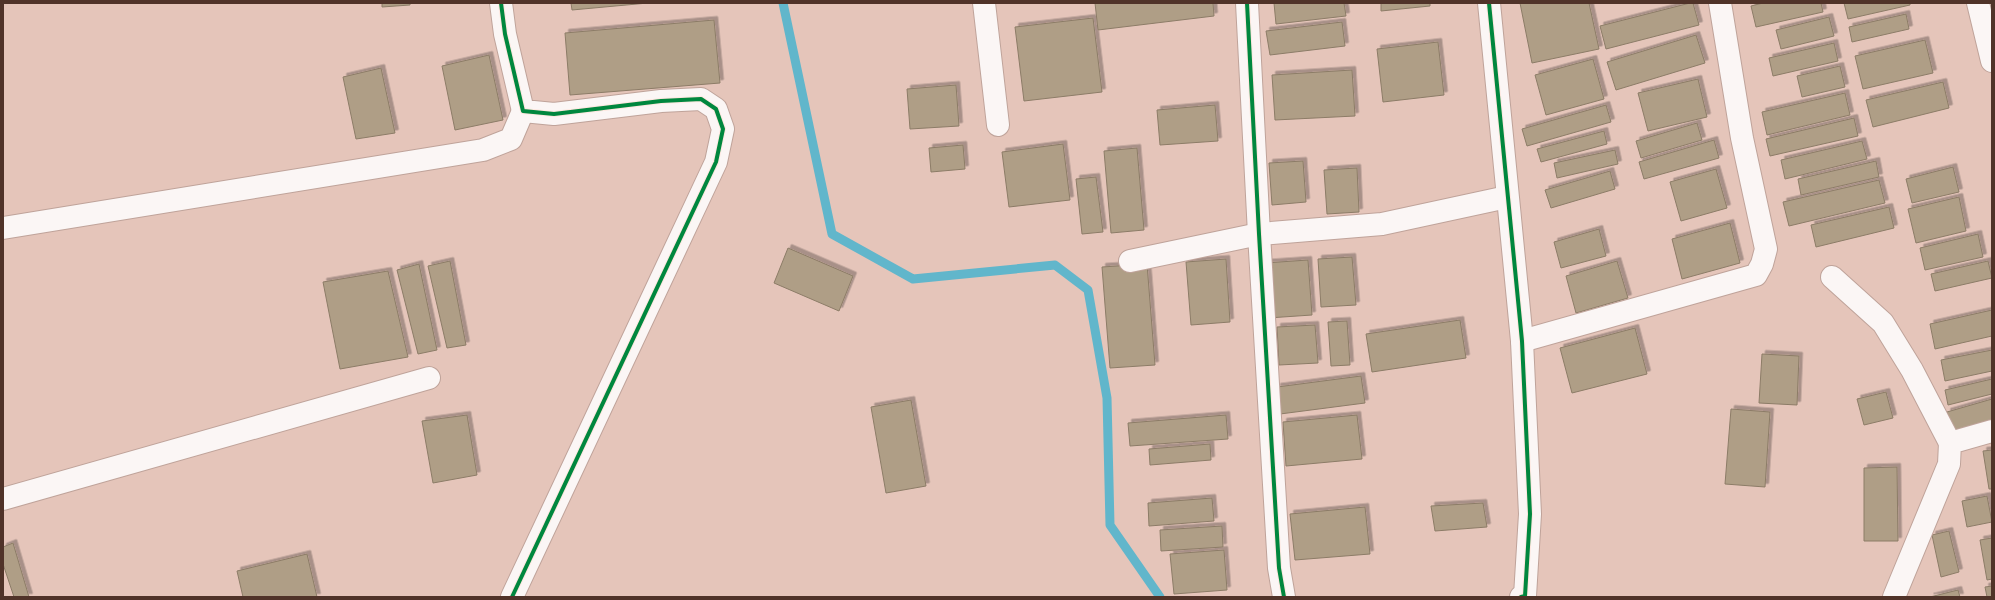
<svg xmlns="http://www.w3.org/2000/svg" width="1995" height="600" font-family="'DejaVu Sans',sans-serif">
<defs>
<filter id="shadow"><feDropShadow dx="3.5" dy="-3.5" stdDeviation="0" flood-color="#0004"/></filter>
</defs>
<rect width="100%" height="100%" fill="#e5c5ba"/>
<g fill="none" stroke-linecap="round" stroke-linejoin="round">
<!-- stream -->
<path stroke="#61b6cb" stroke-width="9" d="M783 3 832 234 913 279 1055 265 1088 290 1107 398 1110 525 1160 597"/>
</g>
<!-- building -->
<g fill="#af9e86" stroke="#8c7c67" filter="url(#shadow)">
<path d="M382 3H410V5L382 7Z"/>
<path d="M571 3H648L572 10Z"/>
<path d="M1095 3H1213L1214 16 1098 30Z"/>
<path d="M1274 3H1344L1346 16 1276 24Z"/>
<path d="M1381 3H1430V6L1381 11Z"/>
<path d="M1520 3H1589L1599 49 1532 63Z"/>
<path d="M1690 3H1693L1699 25 1606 49 1600 26Z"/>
<path d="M1763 3H1821L1823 12 1756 27 1751 6Z"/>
<path d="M1844 3H1910V5L1848 19Z"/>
<path d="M1906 14 1909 29 1852 42 1849 27Z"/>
<path d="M1829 17 1834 36 1781 49 1776 30Z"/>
<path d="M1093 18 1102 92 1024 101 1015 27Z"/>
<path d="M714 20 720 83 570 95 565 33Z"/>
<path d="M1342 22 1345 46 1270 55 1266 31Z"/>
<path d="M1696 35 1705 63 1616 90 1607 62Z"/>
<path d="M1925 40 1933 73 1863 89 1855 56Z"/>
<path d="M1438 42 1444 95 1383 102 1377 49Z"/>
<path d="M1834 43 1838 61 1773 76 1769 58Z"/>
<path d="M489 55 503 120 455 130 442 66Z"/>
<path d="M1593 59 1604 99 1546 115 1535 75Z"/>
<path d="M1840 66 1845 87 1802 97 1797 76Z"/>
<path d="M381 68 395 133 356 139 343 77Z"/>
<path d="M1352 70 1355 116 1275 120 1272 75Z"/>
<path d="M1698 79 1707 117 1648 131 1638 93Z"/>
<path d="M1943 82 1949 108 1873 127 1866 100Z"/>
<path d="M956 85 959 126 910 129 907 89Z"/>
<path d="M1845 93 1850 115 1767 135 1762 112Z"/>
<path d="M1215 105 1218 141 1160 145 1157 110Z"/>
<path d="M1606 105 1611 122 1527 146 1522 129Z"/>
<path d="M1854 118 1858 136 1770 156 1766 139Z"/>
<path d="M1697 123 1702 140 1641 158 1636 141Z"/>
<path d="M1604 131 1607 144 1541 162 1537 149Z"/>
<path d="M1714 140 1719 158 1644 179 1639 162Z"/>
<path d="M1862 141 1867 159 1785 179 1781 160Z"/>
<path d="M1063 144 1070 200 1009 207 1002 152Z"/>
<path d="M963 145 965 169 931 172 929 148Z"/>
<path d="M1137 148 1144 230 1111 233 1104 151Z"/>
<path d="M1615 150 1618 164 1557 178 1554 163Z"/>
<path d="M1303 161 1306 202 1272 205 1269 163Z"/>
<path d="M1876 161 1879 177 1801 195 1798 179Z"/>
<path d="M1953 167 1959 192 1912 203 1906 179Z"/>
<path d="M1357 168 1359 212 1327 214 1324 170Z"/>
<path d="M1716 169 1727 208 1681 221 1670 182Z"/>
<path d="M1610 171 1615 189 1551 208 1545 190Z"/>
<path d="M1096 177 1103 232 1082 234 1076 179Z"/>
<path d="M1879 180 1885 203 1789 226 1783 202Z"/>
<path d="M1959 197 1966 231 1916 243 1908 209Z"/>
<path d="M1889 207 1894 228 1816 247 1811 225Z"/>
<path d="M1730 223 1740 263 1682 279 1672 239Z"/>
<path d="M1599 229 1606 256 1561 268 1554 242Z"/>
<path d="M1978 234 1983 257 1925 270 1920 248Z"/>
<path d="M788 248 853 276 839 311 774 283Z"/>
<path d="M1352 257 1356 305 1321 307 1318 259Z"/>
<path d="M1226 259 1230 322 1191 325 1186 262Z"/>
<path d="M1308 260 1312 315 1268 318 1265 263Z"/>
<path d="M450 261 466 345 447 348 428 266Z"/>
<path d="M1617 261 1628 298 1576 313 1566 276Z"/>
<path d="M1988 261 1992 278 1935 291 1931 274Z"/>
<path d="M419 264 437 350 418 354 397 270Z"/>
<path d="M1147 264 1155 365 1110 368 1102 267Z"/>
<path d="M388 271 408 357 340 369 323 282Z"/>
<path d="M1992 310V336L1935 349 1930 324Z"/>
<path d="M1460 320 1466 358 1372 372 1366 334Z"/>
<path d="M1347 321 1350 365 1331 366 1328 322Z"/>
<path d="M1315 325 1318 363 1279 365 1277 327Z"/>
<path d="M1635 328 1647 374 1572 393 1560 348Z"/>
<path d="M1992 350V371L1945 381 1941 360Z"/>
<path d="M1762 354 1799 356 1797 405 1759 403Z"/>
<path d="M1361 376 1365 403 1280 414 1277 387Z"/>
<path d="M1992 379V394L1948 405 1945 390Z"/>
<path d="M1886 392 1893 418 1864 425 1857 399Z"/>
<path d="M1992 399V422L1953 433 1947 412Z"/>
<path d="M911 400 926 486 886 493 871 407Z"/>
<path d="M1731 409 1770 412 1765 487 1725 484Z"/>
<path d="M467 415 477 475 433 483 422 421Z"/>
<path d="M1226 415 1228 439 1130 446 1128 423Z"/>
<path d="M1357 415 1362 459 1286 466 1283 422Z"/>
<path d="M1210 444 1211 460 1150 465 1149 449Z"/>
<path d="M1992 450V489H1989L1983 451Z"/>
<path d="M1897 467 1898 541H1864V468Z"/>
<path d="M1987 496 1992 522 1967 527 1962 501Z"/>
<path d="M1212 498 1214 521 1149 526 1148 503Z"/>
<path d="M1483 503 1487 527 1435 531 1431 506Z"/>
<path d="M1365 507 1370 554 1295 560 1290 514Z"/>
<path d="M1222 526 1223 547 1161 551 1160 530Z"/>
<path d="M1949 531 1959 572 1941 577 1932 535Z"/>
<path d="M1992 538V579L1987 580 1980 540Z"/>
<path d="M13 543 29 597H14L3 564V547Z"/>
<path d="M1224 550 1227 590 1174 594 1170 554Z"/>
<path d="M307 554 317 597H243L237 571Z"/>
<path d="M1992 586V597H1987L1985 587Z"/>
<path d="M1958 590 1960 597H1930Z"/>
</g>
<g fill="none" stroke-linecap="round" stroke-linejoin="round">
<!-- minor casing -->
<g stroke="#bfa39a" stroke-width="24">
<g id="minor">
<path d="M501 3 505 34 523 111 554 114 661 101 701 99 716 109 723 129 716 162 512 597"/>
<path d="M984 3 998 125"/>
<path d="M1247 3 1259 234 1279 568 1284 597"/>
<path d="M1489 3 1522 341 1530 514 1525 596 1521 597"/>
<path d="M1978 3 1992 61"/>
<path d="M3 228 483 150 511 139 523 111"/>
<path d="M1130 261 1259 234 1382 224 1507 197"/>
<path d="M1832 277 1883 323 1912 370 1950 443"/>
<path d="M1522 341 1756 275 1762 264 1766 249 1742 138 1720 3"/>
<path d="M3 499 429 378"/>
<path d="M1894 597 1949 464 1950 443 1992 431"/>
</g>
</g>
<!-- minor -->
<use href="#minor" stroke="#fbf6f5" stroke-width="22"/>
<!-- cycleway casing -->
<g stroke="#fee7df" stroke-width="6">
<g id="cycleway">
<path d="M501 3 505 34 523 111 554 114 661 101 701 99 716 109 723 129 716 162 512 597"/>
<path d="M1247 3 1259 234 1279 568 1284 597"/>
<path d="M1489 3 1522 341 1530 514 1525 596 1521 597"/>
</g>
</g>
<!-- cycleway -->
<use href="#cycleway" stroke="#00873e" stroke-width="4"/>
</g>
<!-- border -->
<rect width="1995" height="600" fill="none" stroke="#503329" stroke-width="8"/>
</svg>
